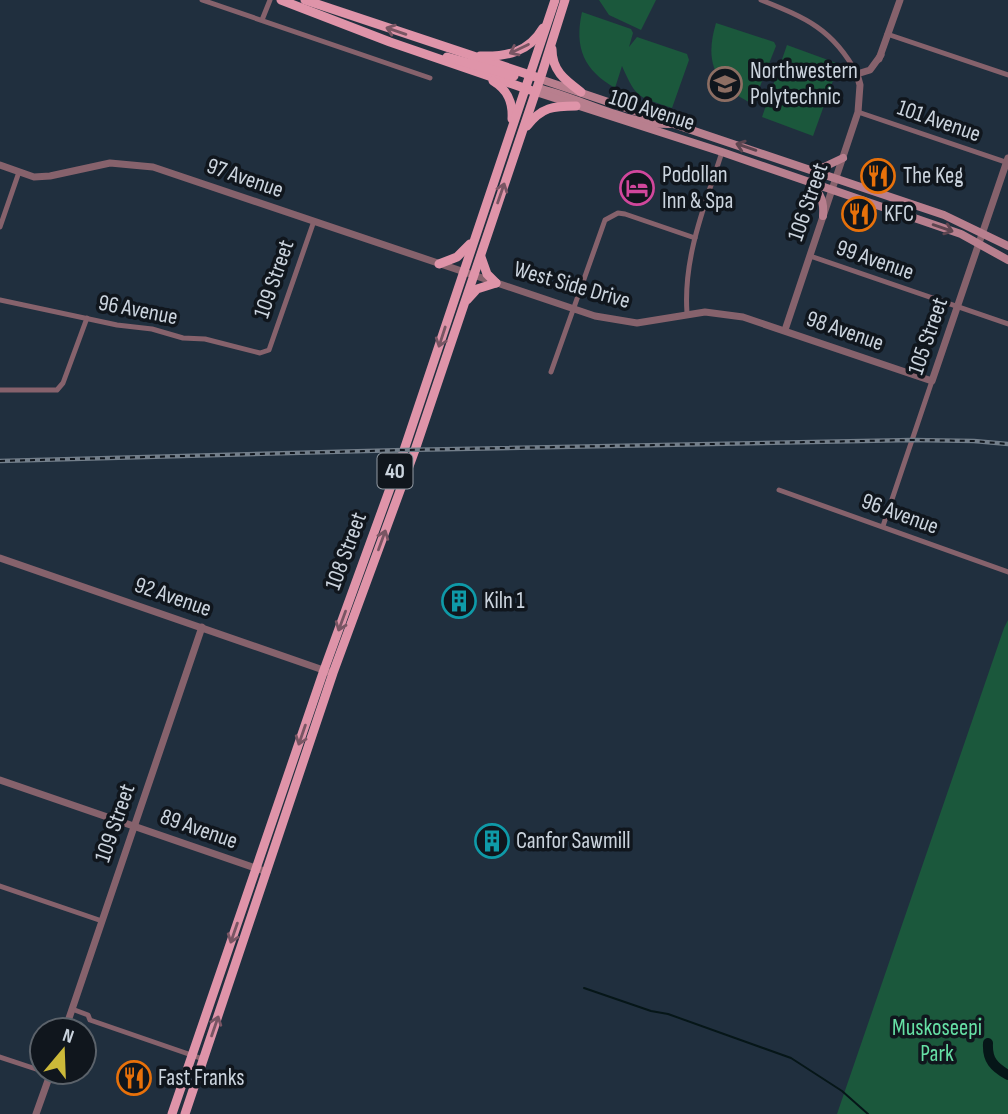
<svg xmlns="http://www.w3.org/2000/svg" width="1008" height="1114" font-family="'Sofia Sans Condensed',sans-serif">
<rect width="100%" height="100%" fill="#202f3e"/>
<!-- green -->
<g fill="#1b583c">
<path d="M599 0H656L641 30 609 15Z"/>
<path d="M582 12 631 29 633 33 629 47 637 37 687 54 689 60 672 108C638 96 637 100 622 66L615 88C584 70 574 48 582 12Z"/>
<path d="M716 23 774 42 776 46 753 104C715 86 704 63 716 23Z"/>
<path d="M787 45 839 64 813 136 762 117Z"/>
<path d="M1008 620V1114H837L1004 628Z"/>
</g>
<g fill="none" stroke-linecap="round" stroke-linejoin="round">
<!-- stream -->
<path stroke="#061618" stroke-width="2" d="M584 988 651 1011 668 1014 791 1058 842 1091 868 1114"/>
<!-- river -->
<path stroke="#061618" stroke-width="10" d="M988 1043C987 1060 994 1067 1008 1075"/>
<!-- minor -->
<g stroke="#86626c" stroke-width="5">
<path d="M202 0 430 78"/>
<path d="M761 0C806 18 833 29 857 74"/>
<path d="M262 20 270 0"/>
<path d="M887 34 1008 75"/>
<path d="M858 112 1008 163"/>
<path d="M0 227 19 172"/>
<path d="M810 256 1008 324"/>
<path d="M0 300 117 325 152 329 183 338 205 339 260 353 269 350 314 221"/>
<path d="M687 313C683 257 705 205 722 152"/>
<path d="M551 372 605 220 618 213 625 214 695 238"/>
<path d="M0 390H57L63 383 87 318"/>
<path d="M779 490 1008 572"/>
<path d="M883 526 932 381"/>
<path d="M0 886 102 921"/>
<path d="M72 1009 88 1015 90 1020 203 1059"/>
<path d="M0 1057 42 1071"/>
</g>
<!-- tertiary -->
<g stroke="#86626c" stroke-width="7">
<path d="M879 59 900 0"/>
<path d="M0 165 34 177 50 176 110 163 153 167 595 316 637 323 705 312 743 317 932 381 1008 158"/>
<path d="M785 330 858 112 860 85 857 74 870 70 881 55"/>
<path d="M0 558 329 672"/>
<path d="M0 780 267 872"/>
<path d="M65 1030 202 627"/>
<path d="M36 1114 51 1072"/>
</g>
<!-- secondary -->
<g stroke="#b87f8e" stroke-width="8">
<path d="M540 79 944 215 1008 246"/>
<path d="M537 88C581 98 627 126 673 124"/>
<path d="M536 92 722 152 961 234 1008 260"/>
<path d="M814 168 824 167 843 158"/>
<path d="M810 186C822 193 824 203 823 216"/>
</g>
<!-- primary -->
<g stroke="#df94a9" stroke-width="9">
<path d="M281 0 390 42 530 90"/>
<path d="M305 0 536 77"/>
<path d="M552 49C552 71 565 80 581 92"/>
<path d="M480 56C507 57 529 52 543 28"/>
<path d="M447 57 514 76"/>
<path d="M493 81C508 90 513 102 512 119"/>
<path d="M527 126C542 107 553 106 576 106"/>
<path d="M481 257 487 274 496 283"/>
<path d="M439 264 457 257 470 244"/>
<path d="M467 300 477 289 496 283"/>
<path d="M172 1114 324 670 404 450 555 0"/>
<path d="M185 1114 333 673 415 450 542 73 565 0"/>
</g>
<!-- rail casing -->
<g stroke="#727e8a" stroke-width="4.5">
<path id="rail" d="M0 461 404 450 912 440 974 441 1008 444"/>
</g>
<!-- rail -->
<use href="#rail" stroke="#10161d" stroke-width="2" stroke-dasharray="5" stroke-linecap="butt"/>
</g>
<!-- one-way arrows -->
<defs><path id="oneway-shaft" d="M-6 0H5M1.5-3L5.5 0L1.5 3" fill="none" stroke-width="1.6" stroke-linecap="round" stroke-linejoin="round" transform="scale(1.75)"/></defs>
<g stroke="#785563">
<use href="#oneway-shaft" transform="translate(396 31) rotate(-161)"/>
<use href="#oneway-shaft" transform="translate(519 49) rotate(154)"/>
<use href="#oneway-shaft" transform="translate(501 193) rotate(-71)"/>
<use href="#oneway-shaft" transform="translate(442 337) rotate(108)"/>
<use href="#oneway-shaft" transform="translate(382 540) rotate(-70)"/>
<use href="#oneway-shaft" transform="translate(342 621) rotate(110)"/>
<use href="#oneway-shaft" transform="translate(302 735) rotate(109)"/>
<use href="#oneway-shaft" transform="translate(234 933) rotate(109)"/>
<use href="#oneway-shaft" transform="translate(215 1026) rotate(-71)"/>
</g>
<g stroke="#5c4550">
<use href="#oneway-shaft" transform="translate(746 147) rotate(-161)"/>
<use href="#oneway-shaft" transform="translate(943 228) rotate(19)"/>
</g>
<!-- icons -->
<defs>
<g id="university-ring" transform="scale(1.75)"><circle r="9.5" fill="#10161d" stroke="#8d6e63" stroke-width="1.5"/><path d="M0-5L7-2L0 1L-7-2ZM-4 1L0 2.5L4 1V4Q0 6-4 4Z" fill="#8d6e63"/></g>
<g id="restaurant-ring" transform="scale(1.75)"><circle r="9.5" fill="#10161d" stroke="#e8710a" stroke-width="1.5"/><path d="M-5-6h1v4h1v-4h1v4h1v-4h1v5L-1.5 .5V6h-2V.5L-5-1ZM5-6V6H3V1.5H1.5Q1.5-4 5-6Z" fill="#e8710a"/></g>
<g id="hotel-ring" transform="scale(1.75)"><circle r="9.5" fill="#10161d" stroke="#d1479c" stroke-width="1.5"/><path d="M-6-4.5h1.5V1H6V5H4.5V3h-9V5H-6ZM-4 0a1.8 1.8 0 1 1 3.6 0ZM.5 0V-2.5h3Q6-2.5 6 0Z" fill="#d1479c"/></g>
<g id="building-ring" transform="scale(1.75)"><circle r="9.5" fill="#10161d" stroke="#0f9aa8" stroke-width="1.5"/><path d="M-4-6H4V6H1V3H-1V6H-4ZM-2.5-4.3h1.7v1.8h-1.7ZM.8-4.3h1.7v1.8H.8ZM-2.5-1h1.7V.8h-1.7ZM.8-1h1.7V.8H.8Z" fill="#0f9aa8"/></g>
</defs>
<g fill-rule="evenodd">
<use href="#university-ring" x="725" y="84"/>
<use href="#restaurant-ring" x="878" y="176"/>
<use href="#hotel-ring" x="637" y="188"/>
<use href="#restaurant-ring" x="859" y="214"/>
<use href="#building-ring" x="459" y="601"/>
<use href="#building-ring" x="492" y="841"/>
<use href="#restaurant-ring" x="134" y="1078"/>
</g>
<g text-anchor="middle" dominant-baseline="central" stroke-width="7" stroke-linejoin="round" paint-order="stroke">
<!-- shield labels -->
<rect fill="#10161d" stroke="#939ba4" stroke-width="2" x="377.5" y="453.5" width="35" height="35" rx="5"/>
<g font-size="21" font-weight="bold" fill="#cbd4de">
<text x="395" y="471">40</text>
</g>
<!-- poi labels -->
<g font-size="23" fill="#cbd4de" stroke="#10161d" text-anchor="start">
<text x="750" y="71">Northwestern<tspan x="750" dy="26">Polytechnic</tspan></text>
<text x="662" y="175">Podollan<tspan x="662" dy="26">Inn &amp; Spa</tspan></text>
<text x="903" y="176">The Keg</text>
<text x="884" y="214">KFC</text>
<text x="484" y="601">Kiln 1</text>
<text x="516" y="841">Canfor Sawmill</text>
<text x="158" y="1078">Fast Franks</text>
</g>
<!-- street labels -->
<g font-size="23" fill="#cbd4de" stroke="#10161d">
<text transform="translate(652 110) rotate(18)">100 Avenue</text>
<text transform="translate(939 121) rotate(19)">101 Avenue</text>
<text transform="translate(245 178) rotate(19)">97 Avenue</text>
<text transform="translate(808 202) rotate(-71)">106 Street</text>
<text transform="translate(875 260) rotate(19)">99 Avenue</text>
<text transform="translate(274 279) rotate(-71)">109 Street</text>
<text transform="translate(572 285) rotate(16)">West Side Drive</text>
<text transform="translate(138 310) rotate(11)">96 Avenue</text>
<text transform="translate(845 331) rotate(19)">98 Avenue</text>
<text transform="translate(928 336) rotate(-71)">105 Street</text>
<text transform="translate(900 514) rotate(20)">96 Avenue</text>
<text transform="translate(346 551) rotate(-70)">108 Street</text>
<text transform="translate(173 597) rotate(19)">92 Avenue</text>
<text transform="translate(115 823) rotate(-71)">109 Street</text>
<text transform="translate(199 829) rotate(19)">89 Avenue</text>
</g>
<!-- park labels -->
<g font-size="23" fill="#66e0a5" stroke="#10161d">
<text x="937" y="1028">Muskoseepi<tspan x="937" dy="26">Park</tspan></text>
</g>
</g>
<!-- north arrow -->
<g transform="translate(63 1051) rotate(19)"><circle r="33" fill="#10161d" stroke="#5b626a" stroke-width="2"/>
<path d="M0-5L12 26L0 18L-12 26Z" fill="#ccb939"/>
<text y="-10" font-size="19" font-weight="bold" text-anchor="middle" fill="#cbd4de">N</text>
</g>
</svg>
